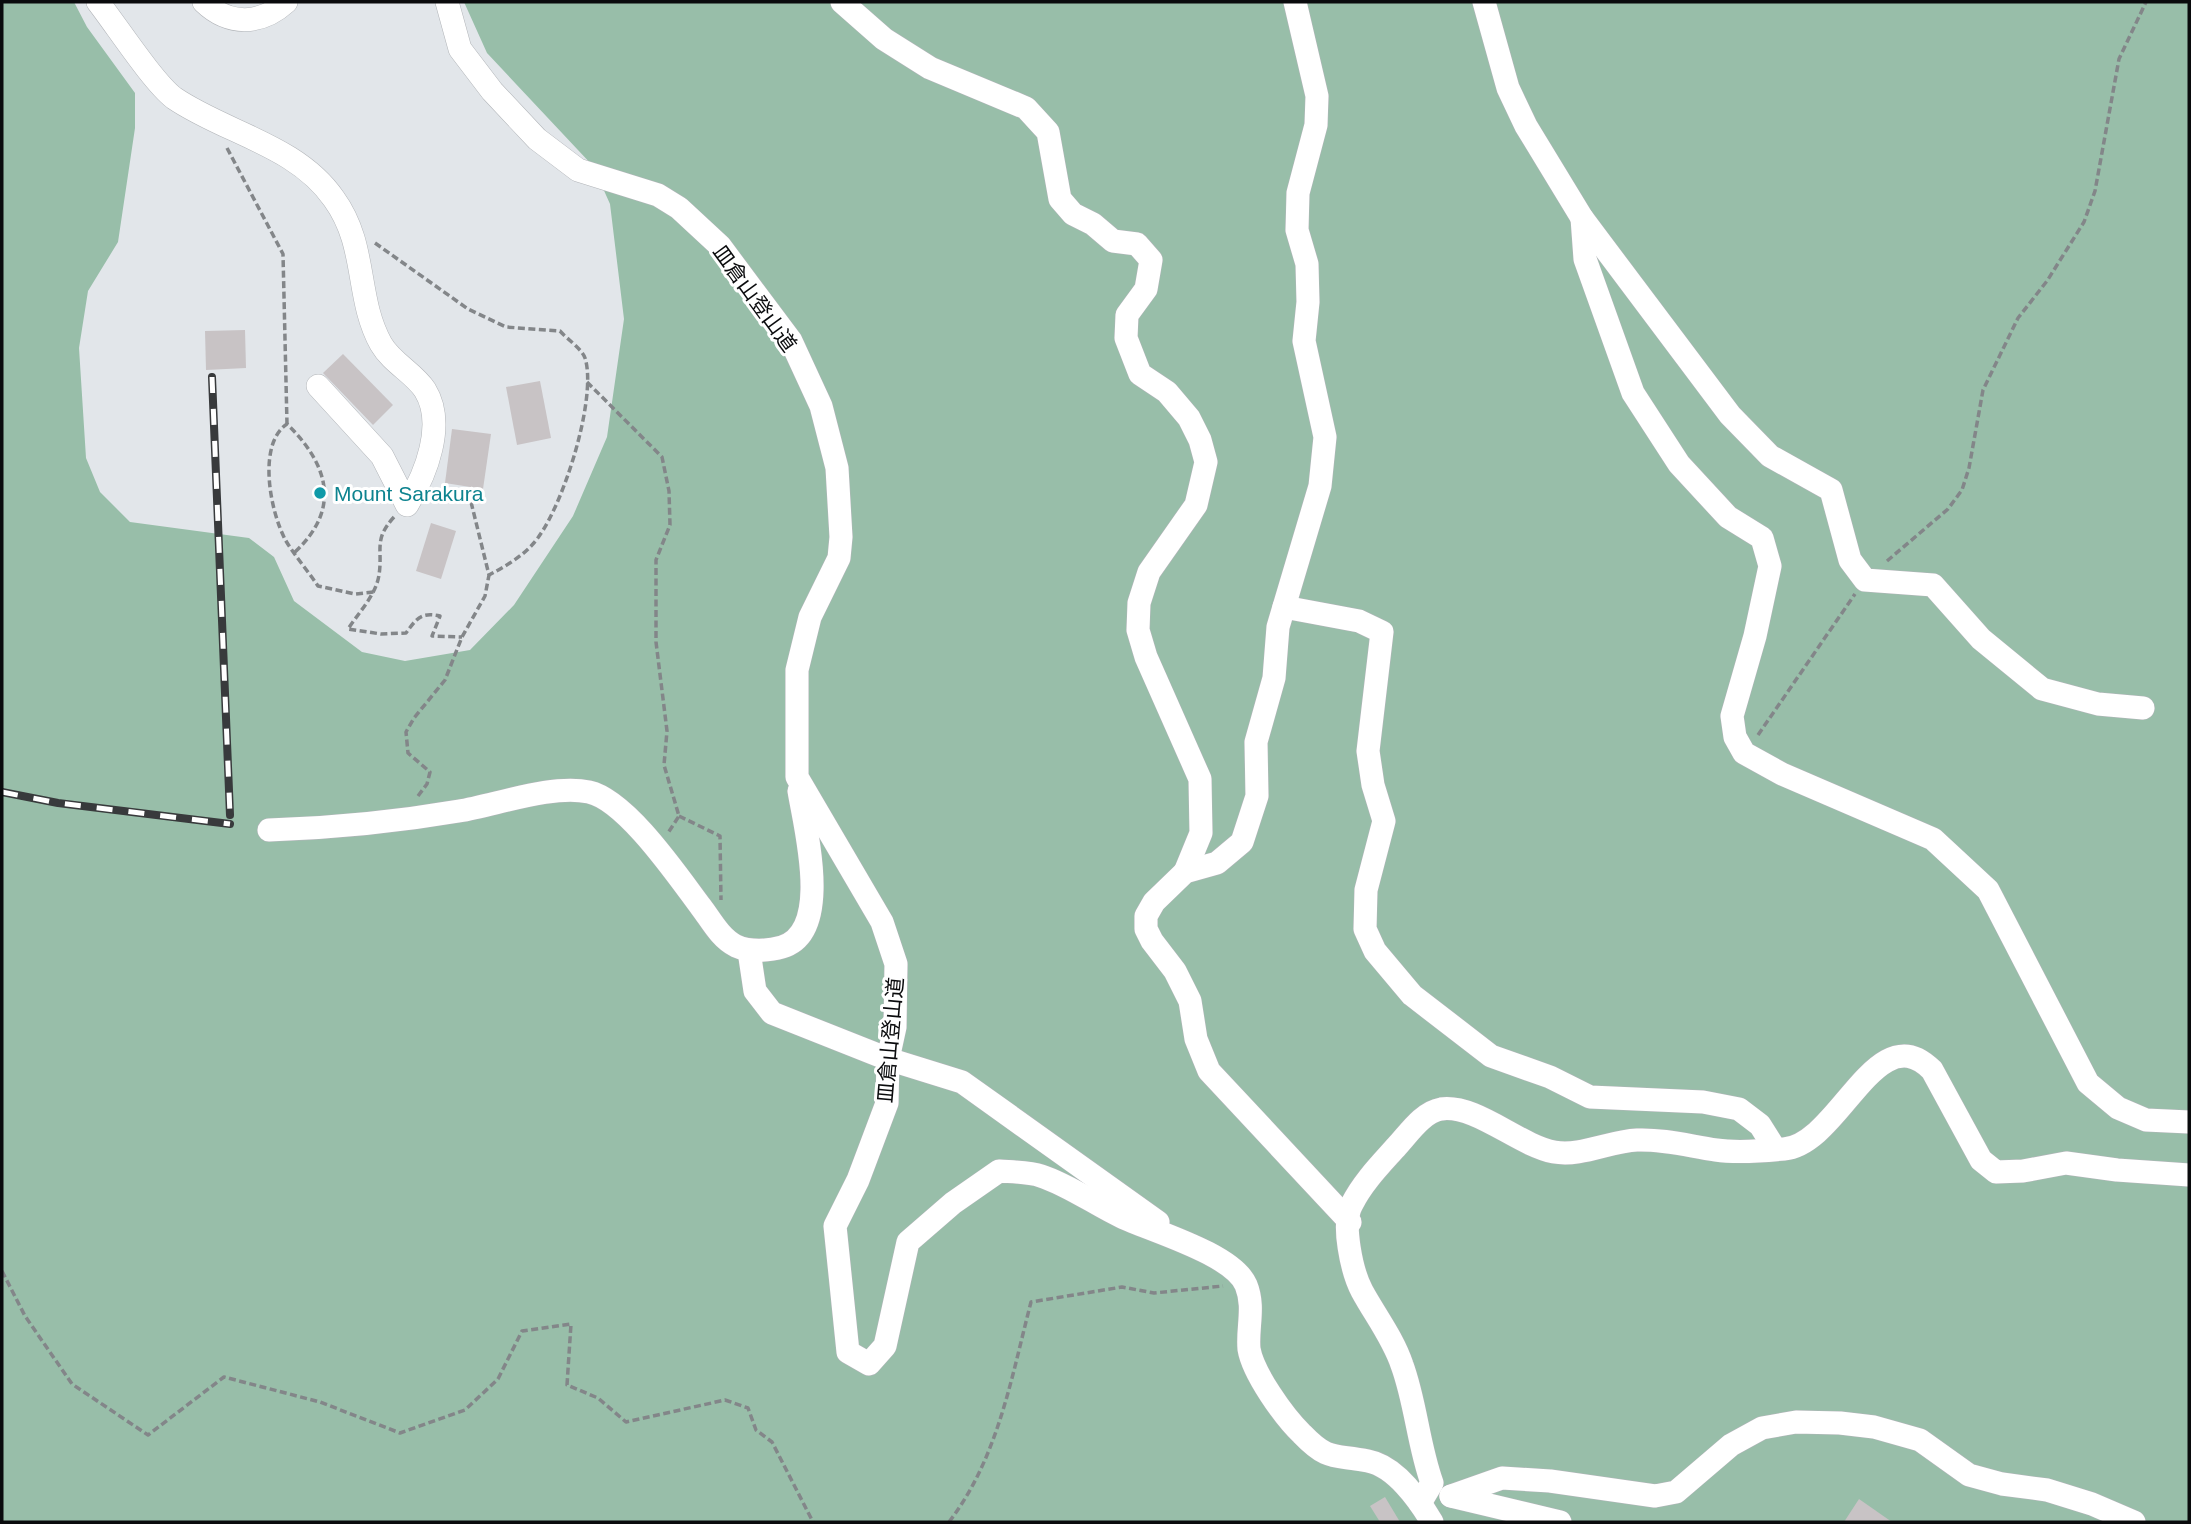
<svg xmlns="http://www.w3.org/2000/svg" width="2191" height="1524" font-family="Arial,'Noto Sans JP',sans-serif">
<rect width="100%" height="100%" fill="#e2e6ea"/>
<!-- forest -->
<path fill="#98bea9" d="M2 2H74L87 27 135 93V128L118 242 88 291 79 348 86 458 100 492 130 522 249 538 274 557 294 601 362 652 405 661 470 650 514 605 573 516 607 437 624 319 610 204 593 166 487 53 464 2H2189V1522H2Z"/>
<!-- building -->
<g fill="#c8c3c5">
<path d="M245 330 246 368 206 370 205 331Z"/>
<path d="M343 354 393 405 373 425 323 373Z"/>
<path d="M540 381 551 438 517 445 506 387Z"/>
<path d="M452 429 491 434 483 489 445 483Z"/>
<path d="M431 523 456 531 441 579 416 571Z"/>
<path d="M1385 1497 1400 1522H1380L1370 1506Z"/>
<path d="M1859 1499 1892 1522H1844Z"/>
</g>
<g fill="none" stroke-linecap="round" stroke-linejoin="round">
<!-- minor casing -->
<g stroke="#b2b5b9" stroke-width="24">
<g id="minor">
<path d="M98 2C116 25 153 82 174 98 225 133 297 145 334 199 368 246 355 297 381 344 392 363 414 373 425 390 446 424 426 474 407 505L382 456 318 386"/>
<path d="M204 2C229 26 261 25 286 2"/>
<path d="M447 2 460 49 492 91 537 139 578 170 658 195 679 208 720 246 791 341 821 406 837 468 841 537 839 558 810 617 797 670V777L882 922 896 964 895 1027 888 1059 887 1103 858 1180 835 1226 848 1352 869 1364 885 1346 908 1242 953 1203 999 1171C1012 1172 1029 1172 1041 1176 1069 1185 1096 1205 1122 1217 1152 1231 1233 1254 1246 1285 1255 1307 1247 1327 1249 1349 1253 1373 1284 1417 1302 1434 1329 1462 1334 1454 1368 1461 1395 1466 1419 1500 1432 1522"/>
<path d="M842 2 884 39 930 68 1026 108 1048 132 1060 199 1073 214 1093 224 1113 241 1137 244 1151 260 1146 289 1127 315 1126 338 1140 374 1167 392 1189 418 1200 440 1206 462 1196 505 1149 572 1139 603 1138 630 1146 657 1200 779 1201 833 1185 872"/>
<path d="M1295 2 1317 96 1316 125 1298 193 1297 230 1307 264 1308 302 1304 341 1325 437 1320 486 1278 627 1274 678 1256 742 1257 796 1242 842 1217 863 1185 872 1154 902 1146 916V929L1152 941 1175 971 1190 1001 1196 1039 1209 1071 1350 1222"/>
<path d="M1484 2 1508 88 1526 126 1582 218 1730 415 1770 456 1831 490 1850 560 1865 580 1933 585 1981 639 2042 689 2098 704 2143 708"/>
<path d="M1582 218 1585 259 1633 393 1679 464 1728 517 1762 538 1770 566 1755 636 1732 716 1735 737 1744 753 1782 774 1933 839 1988 890 2088 1083 2118 1108 2146 1120 2189 1122"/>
<path d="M1284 607 1359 621 1382 632 1368 751 1373 785 1384 821 1366 890 1365 929 1375 951 1412 995 1491 1056 1550 1077 1590 1097 1703 1102 1739 1109 1760 1125 1775 1149"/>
<path d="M269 830C333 828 395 822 459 811 496 805 552 784 589 792 626 800 677 875 701 907 711 920 720 938 736 946 749 952 769 951 782 947 833 932 805 828 799 791"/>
<path d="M749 951 755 991 772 1013 888 1059 962 1082 1158 1222"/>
<path d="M1451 1496 1502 1478 1550 1481 1655 1496 1676 1492 1731 1445 1762 1428 1796 1422 1840 1423 1874 1427 1920 1440 1969 1475 2002 1484 2047 1490 2092 1504 2134 1522"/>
<path d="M1451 1496 1560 1522"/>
<path d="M1420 1503 1432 1483C1418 1444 1416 1403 1402 1365 1393 1338 1375 1315 1362 1291 1352 1272 1341 1223 1352 1204 1363 1182 1381 1164 1397 1146 1409 1133 1423 1112 1441 1109 1476 1104 1518 1145 1554 1152 1581 1157 1610 1141 1637 1140 1664 1139 1689 1146 1716 1150 1737 1153 1763 1151 1784 1149 1840 1144 1876 1014 1932 1070L1981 1160 1996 1172 2023 1171 2066 1163 2117 1170 2189 1175"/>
</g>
</g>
<!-- path -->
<g stroke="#838689" stroke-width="3.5" stroke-dasharray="7 3.5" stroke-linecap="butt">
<path d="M227 148 283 254 287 424"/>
<path d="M375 243 468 309 506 327 560 331C567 339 582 349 585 358 598 398 561 515 532 545 520 558 504 567 489 575"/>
<path d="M587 382 662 457 669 491 670 525 656 560V642L667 731 664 765 679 816 668 833"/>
<path d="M394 517C373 540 383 549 379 575 376 595 359 612 348 629L381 634 406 633C417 618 421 612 440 616L432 636 462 637"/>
<path d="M295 552C341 509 329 465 287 424 257 444 270 512 286 541 295 556 308 571 318 586L355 594 374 592"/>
<path d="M1887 561 1948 509 1962 490 1969 468 1983 390 2018 318 2047 281 2084 222 2095 191 2119 59 2146 2"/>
<path d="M1758 735 1855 594"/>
<path d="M418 796 427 784 430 772 408 753 406 732 414 718 445 680 462 637 485 596 489 575 471 502 433 498"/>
<path d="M679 816 720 836 721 900"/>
<path d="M2 1271 25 1316 72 1384 148 1435 224 1377 320 1402 400 1433 465 1410 498 1379 522 1331 571 1324 567 1385 598 1398 626 1422 725 1400 748 1408 756 1430 772 1442 813 1522"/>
<path d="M949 1522C998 1458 1011 1379 1031 1302L1122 1287 1154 1293 1223 1286"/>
</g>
<!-- minor -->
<use href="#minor" stroke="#fff" stroke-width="23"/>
<!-- rail casing -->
<g stroke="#383a3c" stroke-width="8">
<g id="rail">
<path d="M212 377 230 815"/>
<path d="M2 792 58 803 230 824"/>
</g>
</g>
<!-- rail -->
<use href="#rail" stroke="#fff" stroke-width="5" stroke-dasharray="16" stroke-linecap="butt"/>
</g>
<!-- markers -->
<circle fill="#0f9aa8" stroke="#fff" stroke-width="2.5" cx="320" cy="493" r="7"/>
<g text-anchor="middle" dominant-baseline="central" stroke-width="6" stroke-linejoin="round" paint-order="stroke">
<!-- street labels -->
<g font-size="21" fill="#0a0b0d" stroke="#fff">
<text transform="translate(755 298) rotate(54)">皿倉山登山道</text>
<text transform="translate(890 1040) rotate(-85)">皿倉山登山道</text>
</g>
<!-- culture labels -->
<g font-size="21" fill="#0d838f" stroke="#fff" text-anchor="start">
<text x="334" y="493">Mount Sarakura</text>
</g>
</g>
<!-- border -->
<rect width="2191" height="1524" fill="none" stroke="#0a0b0d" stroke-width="7"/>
</svg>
